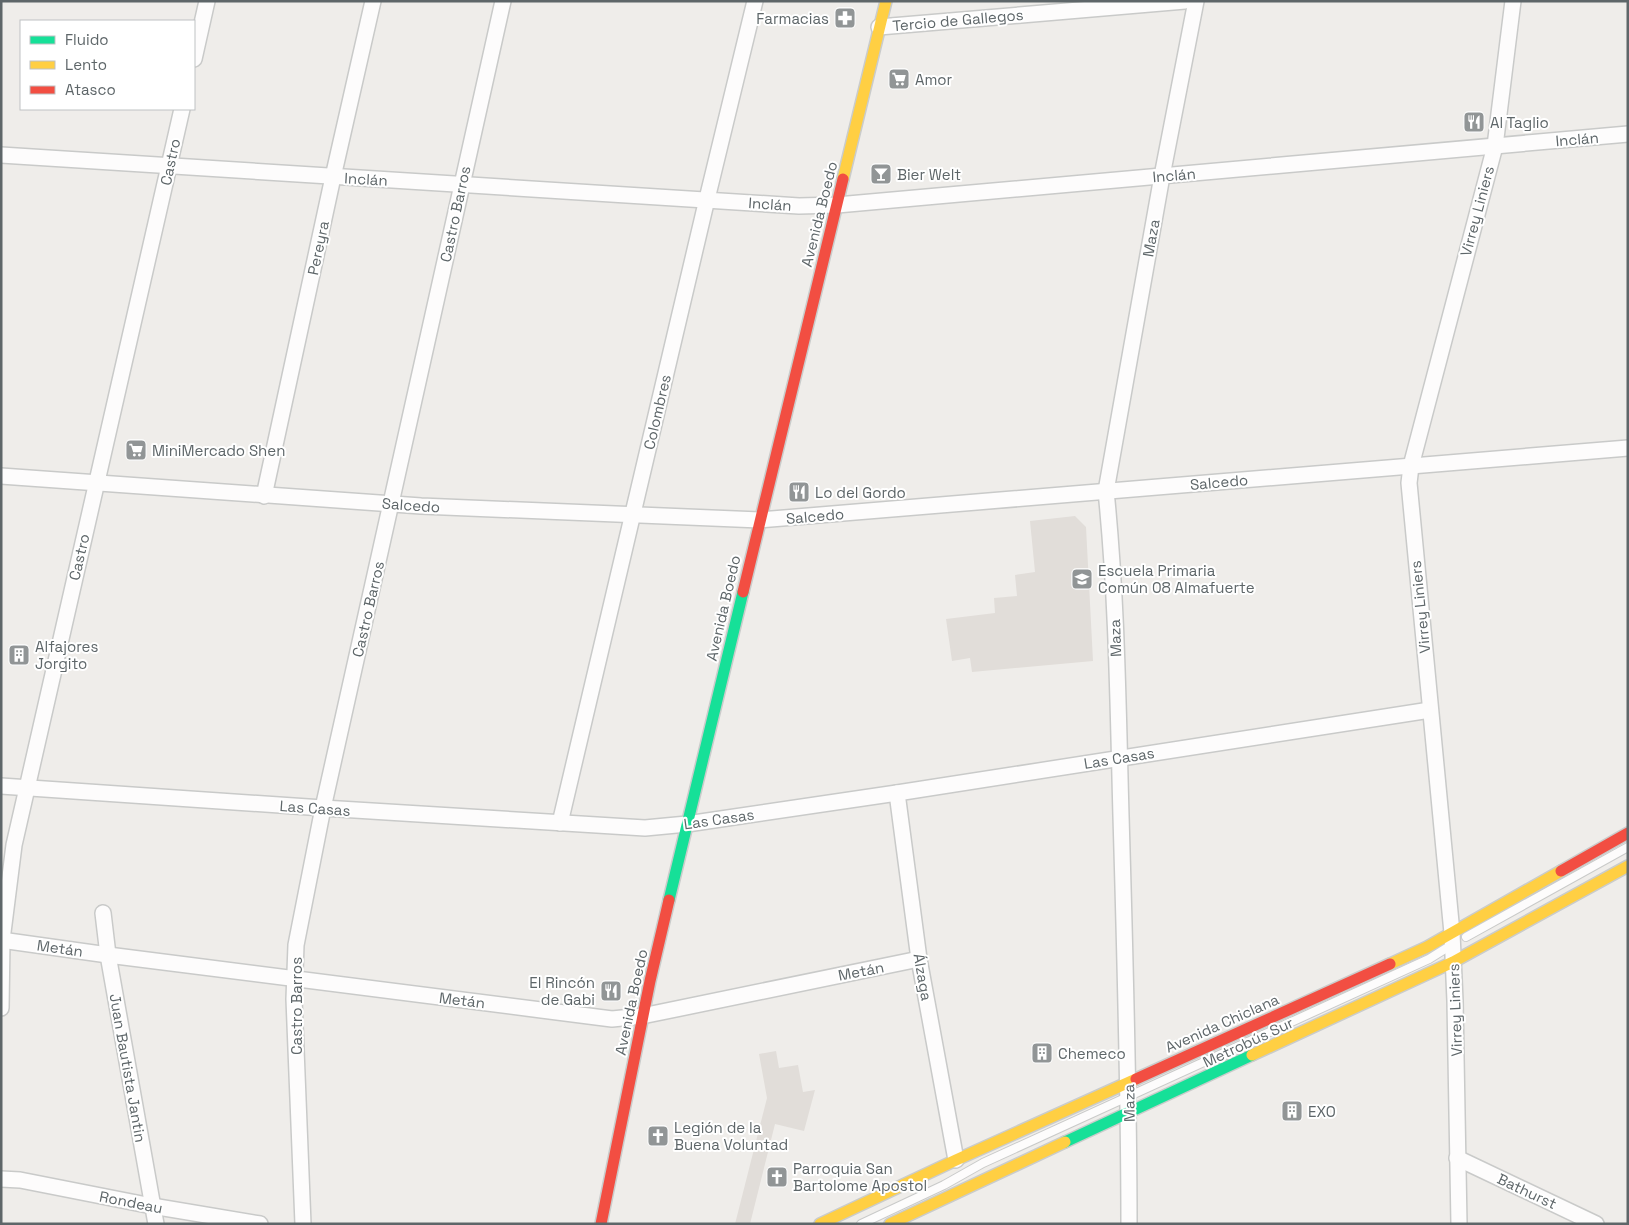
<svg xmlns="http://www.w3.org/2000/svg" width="1629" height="1225" font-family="'Space Grotesk',sans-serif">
<rect width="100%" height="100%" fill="#efedea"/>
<!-- education -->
<g fill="#e1ddd9">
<path d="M1075 516 1086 527 1093 661 972 672 970 658 952 661 946 619 995 613 994 598 1017 596 1015 575 1035 572 1030 521Z"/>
<path d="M776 1051 779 1068 798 1065 803 1092 815 1090 804 1131 775 1124 750 1224H735L767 1098 759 1054Z"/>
</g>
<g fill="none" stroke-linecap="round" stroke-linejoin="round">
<!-- lane casing -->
<g stroke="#c9cac9" stroke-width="10">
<g id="lane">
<path d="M1466 937 1628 847"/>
<path d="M861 1224 944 1185 983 1163 1429 959 1453 944"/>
</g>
</g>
<!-- street casing -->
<g stroke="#c9cac9" stroke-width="18">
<g id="street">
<path d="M879 27 1185 1"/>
<path d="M194 59 207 1"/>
<path d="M1 155 799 206 837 205 1628 134"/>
<path d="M1 476 421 506 760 520 1628 448"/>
<path d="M264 496 333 177 373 1"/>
<path d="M1 786 323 808 645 828 687 824 897 793 1430 710"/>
<path d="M897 793 919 959 956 1160"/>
<path d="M560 823 707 199 755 1"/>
<path d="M103 913 108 955 156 1224"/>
<path d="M1 940 108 955 612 1019 642 1016 919 959"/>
<path d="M1 1008 2 940 14 845 182 109"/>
<path d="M1457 1158 1596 1224"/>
<path d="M1 1179 20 1180 152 1206 260 1224"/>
<path d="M303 1224 294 999 296 945 323 808 503 1"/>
<path d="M1129 1224C1129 1088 1125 952 1121 816 1118 707 1117 599 1106 491L1162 176 1196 1"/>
<path d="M1459 1224 1455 1001 1452 933 1409 483 1411 466 1495 146 1513 1"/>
</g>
</g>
<!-- fast casing -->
<g stroke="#cacccb" stroke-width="14">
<g id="fast">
<path d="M669 900 743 592"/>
<path d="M1065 1142 1252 1055"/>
</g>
</g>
<!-- slow casing -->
<g stroke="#cacccb" stroke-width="14">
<g id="slow">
<path d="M843 179 886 1"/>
<path d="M1390 964 1427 947 1561 871"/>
<path d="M1252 1055 1453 962 1628 866"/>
<path d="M820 1224 956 1160 1136 1079"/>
<path d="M890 1224 1065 1142"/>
</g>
</g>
<!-- jam casing -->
<g stroke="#cacccb" stroke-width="14">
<g id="jam">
<path d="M743 592 843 179"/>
<path d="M1561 871 1628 833"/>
<path d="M1136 1079 1390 964"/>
<path d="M601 1224 650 981 669 900"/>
</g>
</g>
<!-- lane -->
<use href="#lane" stroke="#fdfcfc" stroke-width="8"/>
<!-- street -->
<use href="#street" stroke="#fdfcfc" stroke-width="15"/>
<!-- fast -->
<use href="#fast" stroke="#16e098" stroke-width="11"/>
<!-- slow -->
<use href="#slow" stroke="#ffcf43" stroke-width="11"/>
<!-- jam -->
<use href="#jam" stroke="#f24e42" stroke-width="11"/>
</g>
<!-- icons -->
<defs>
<g id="pharmacy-square" transform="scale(1.125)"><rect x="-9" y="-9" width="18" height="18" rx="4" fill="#919596" stroke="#fff"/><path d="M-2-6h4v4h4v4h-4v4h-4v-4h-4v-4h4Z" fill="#fff"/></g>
<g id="supermarket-square" transform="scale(1.125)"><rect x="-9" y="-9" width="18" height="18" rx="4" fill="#919596" stroke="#fff"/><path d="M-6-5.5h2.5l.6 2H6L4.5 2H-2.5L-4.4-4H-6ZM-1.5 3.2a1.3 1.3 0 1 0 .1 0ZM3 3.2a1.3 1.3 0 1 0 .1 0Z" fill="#fff"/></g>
<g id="restaurant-square" transform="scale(1.125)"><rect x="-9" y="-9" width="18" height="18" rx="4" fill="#919596" stroke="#fff"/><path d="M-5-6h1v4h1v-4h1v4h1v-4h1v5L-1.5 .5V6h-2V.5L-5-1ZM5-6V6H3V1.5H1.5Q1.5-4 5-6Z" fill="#fff"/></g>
<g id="bar-square" transform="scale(1.125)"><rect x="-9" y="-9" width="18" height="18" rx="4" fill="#919596" stroke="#fff"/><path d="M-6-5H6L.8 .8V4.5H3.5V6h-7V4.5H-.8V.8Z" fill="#fff"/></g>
<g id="school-square" transform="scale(1.125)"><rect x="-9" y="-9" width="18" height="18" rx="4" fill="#919596" stroke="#fff"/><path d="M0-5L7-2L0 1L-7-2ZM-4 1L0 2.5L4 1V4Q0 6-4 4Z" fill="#fff"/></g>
<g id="building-square" transform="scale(1.125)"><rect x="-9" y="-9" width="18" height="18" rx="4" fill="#919596" stroke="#fff"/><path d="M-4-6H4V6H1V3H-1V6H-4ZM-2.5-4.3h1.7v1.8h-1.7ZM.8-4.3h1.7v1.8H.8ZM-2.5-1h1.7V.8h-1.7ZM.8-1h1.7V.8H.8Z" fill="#fff"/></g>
<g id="church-square" transform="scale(1.125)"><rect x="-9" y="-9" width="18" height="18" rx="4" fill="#919596" stroke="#fff"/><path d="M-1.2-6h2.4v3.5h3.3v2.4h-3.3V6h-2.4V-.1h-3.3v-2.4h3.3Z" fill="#fff"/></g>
</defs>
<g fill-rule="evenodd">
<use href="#pharmacy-square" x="845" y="18"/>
<use href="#supermarket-square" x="899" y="79"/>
<use href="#restaurant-square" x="1474" y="122"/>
<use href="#bar-square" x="881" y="174"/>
<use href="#supermarket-square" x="136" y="450"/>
<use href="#restaurant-square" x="799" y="492"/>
<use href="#school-square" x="1082" y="579"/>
<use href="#building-square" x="19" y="655"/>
<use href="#restaurant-square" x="611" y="991"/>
<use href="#building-square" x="1042" y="1053"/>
<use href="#building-square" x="1292" y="1111"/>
<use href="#church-square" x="658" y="1136"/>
<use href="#church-square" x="777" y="1177"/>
</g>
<g text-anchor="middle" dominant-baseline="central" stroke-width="4" stroke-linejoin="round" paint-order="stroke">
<!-- poi labels -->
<g font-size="15" fill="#5e6669" stroke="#fff" text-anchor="start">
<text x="829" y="18" text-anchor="end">Farmacias</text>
<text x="915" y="79">Amor</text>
<text x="1490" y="122">Al Taglio</text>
<text x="897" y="174">Bier Welt</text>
<text x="152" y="450">MiniMercado Shen</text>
<text x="815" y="492">Lo del Gordo</text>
<text x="1098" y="570">Escuela Primaria<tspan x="1098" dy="17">Común 08 Almafuerte</tspan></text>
<text x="35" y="646">Alfajores<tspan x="35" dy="17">Jorgito</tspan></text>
<text x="595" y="982" text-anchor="end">El Rincón<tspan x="595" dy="17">de Gabi</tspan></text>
<text x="1058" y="1053">Chemeco</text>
<text x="1308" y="1111">EXO</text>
<text x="674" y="1127">Legión de la<tspan x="674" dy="17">Buena Voluntad</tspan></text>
<text x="793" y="1168">Parroquia San<tspan x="793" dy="17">Bartolome Apostol</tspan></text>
</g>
<!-- street labels -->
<g font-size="15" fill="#5e6669" stroke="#fff">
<text transform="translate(958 20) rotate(-5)">Tercio de Gallegos</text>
<text transform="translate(1577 139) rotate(-5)">Inclán</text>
<text transform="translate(170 162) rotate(-78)">Castro</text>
<text transform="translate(1174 175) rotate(-5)">Inclán</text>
<text transform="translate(366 179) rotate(3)">Inclán</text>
<text transform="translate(770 204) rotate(4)">Inclán</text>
<text transform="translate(1477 211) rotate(-75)">Virrey Liniers</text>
<text transform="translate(455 214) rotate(-78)">Castro Barros</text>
<text transform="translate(819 214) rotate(-76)">Avenida Boedo</text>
<text transform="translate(1151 238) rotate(-80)">Maza</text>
<text transform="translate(318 248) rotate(-78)">Pereyra</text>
<text transform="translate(657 412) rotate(-77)">Colombres</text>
<text transform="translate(1219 482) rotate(-5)">Salcedo</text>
<text transform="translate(411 505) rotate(4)">Salcedo</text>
<text transform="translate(815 516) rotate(-5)">Salcedo</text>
<text transform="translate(79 557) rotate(-77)">Castro</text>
<text transform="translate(1420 607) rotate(-96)">Virrey Liniers</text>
<text transform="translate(723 608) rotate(-77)">Avenida Boedo</text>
<text transform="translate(368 609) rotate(-77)">Castro Barros</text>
<text transform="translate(1115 638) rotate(-92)">Maza</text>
<text transform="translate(1119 758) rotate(-9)">Las Casas</text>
<text transform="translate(315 808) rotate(4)">Las Casas</text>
<text transform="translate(719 819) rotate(-8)">Las Casas</text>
<text transform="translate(60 948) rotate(8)">Metán</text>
<text transform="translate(861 971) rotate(-11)">Metán</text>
<text transform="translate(923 977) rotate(80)">Álzaga</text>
<text transform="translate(462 1000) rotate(7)">Metán</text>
<text transform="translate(631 1002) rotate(-78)">Avenida Boedo</text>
<text transform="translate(296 1006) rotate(-90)">Castro Barros</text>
<text transform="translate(1455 1010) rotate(-92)">Virrey Liniers</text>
<text transform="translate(1222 1023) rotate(-24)">Avenida Chiclana</text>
<text transform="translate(1248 1042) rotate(-25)">Metrobús Sur</text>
<text transform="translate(128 1068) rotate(80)">Juan Bautista Jantin</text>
<text transform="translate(1129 1103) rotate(-91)">Maza</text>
<text transform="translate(1527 1191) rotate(25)">Bathurst</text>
<text transform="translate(131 1202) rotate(11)">Rondeau</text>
</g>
</g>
<!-- border -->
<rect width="1629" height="1225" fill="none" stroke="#5e6669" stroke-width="5"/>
<!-- legend -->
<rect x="20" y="20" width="175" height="90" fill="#ffffff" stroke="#bfc2c3"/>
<rect x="30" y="36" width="25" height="8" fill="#16e098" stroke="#bfc2c3"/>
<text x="65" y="45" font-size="15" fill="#5e6669">Fluido</text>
<rect x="30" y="61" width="25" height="8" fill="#ffcf43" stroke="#bfc2c3"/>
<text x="65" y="70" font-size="15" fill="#5e6669">Lento</text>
<rect x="30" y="86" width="25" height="8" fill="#f24e42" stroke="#bfc2c3"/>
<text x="65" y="95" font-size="15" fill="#5e6669">Atasco</text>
</svg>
